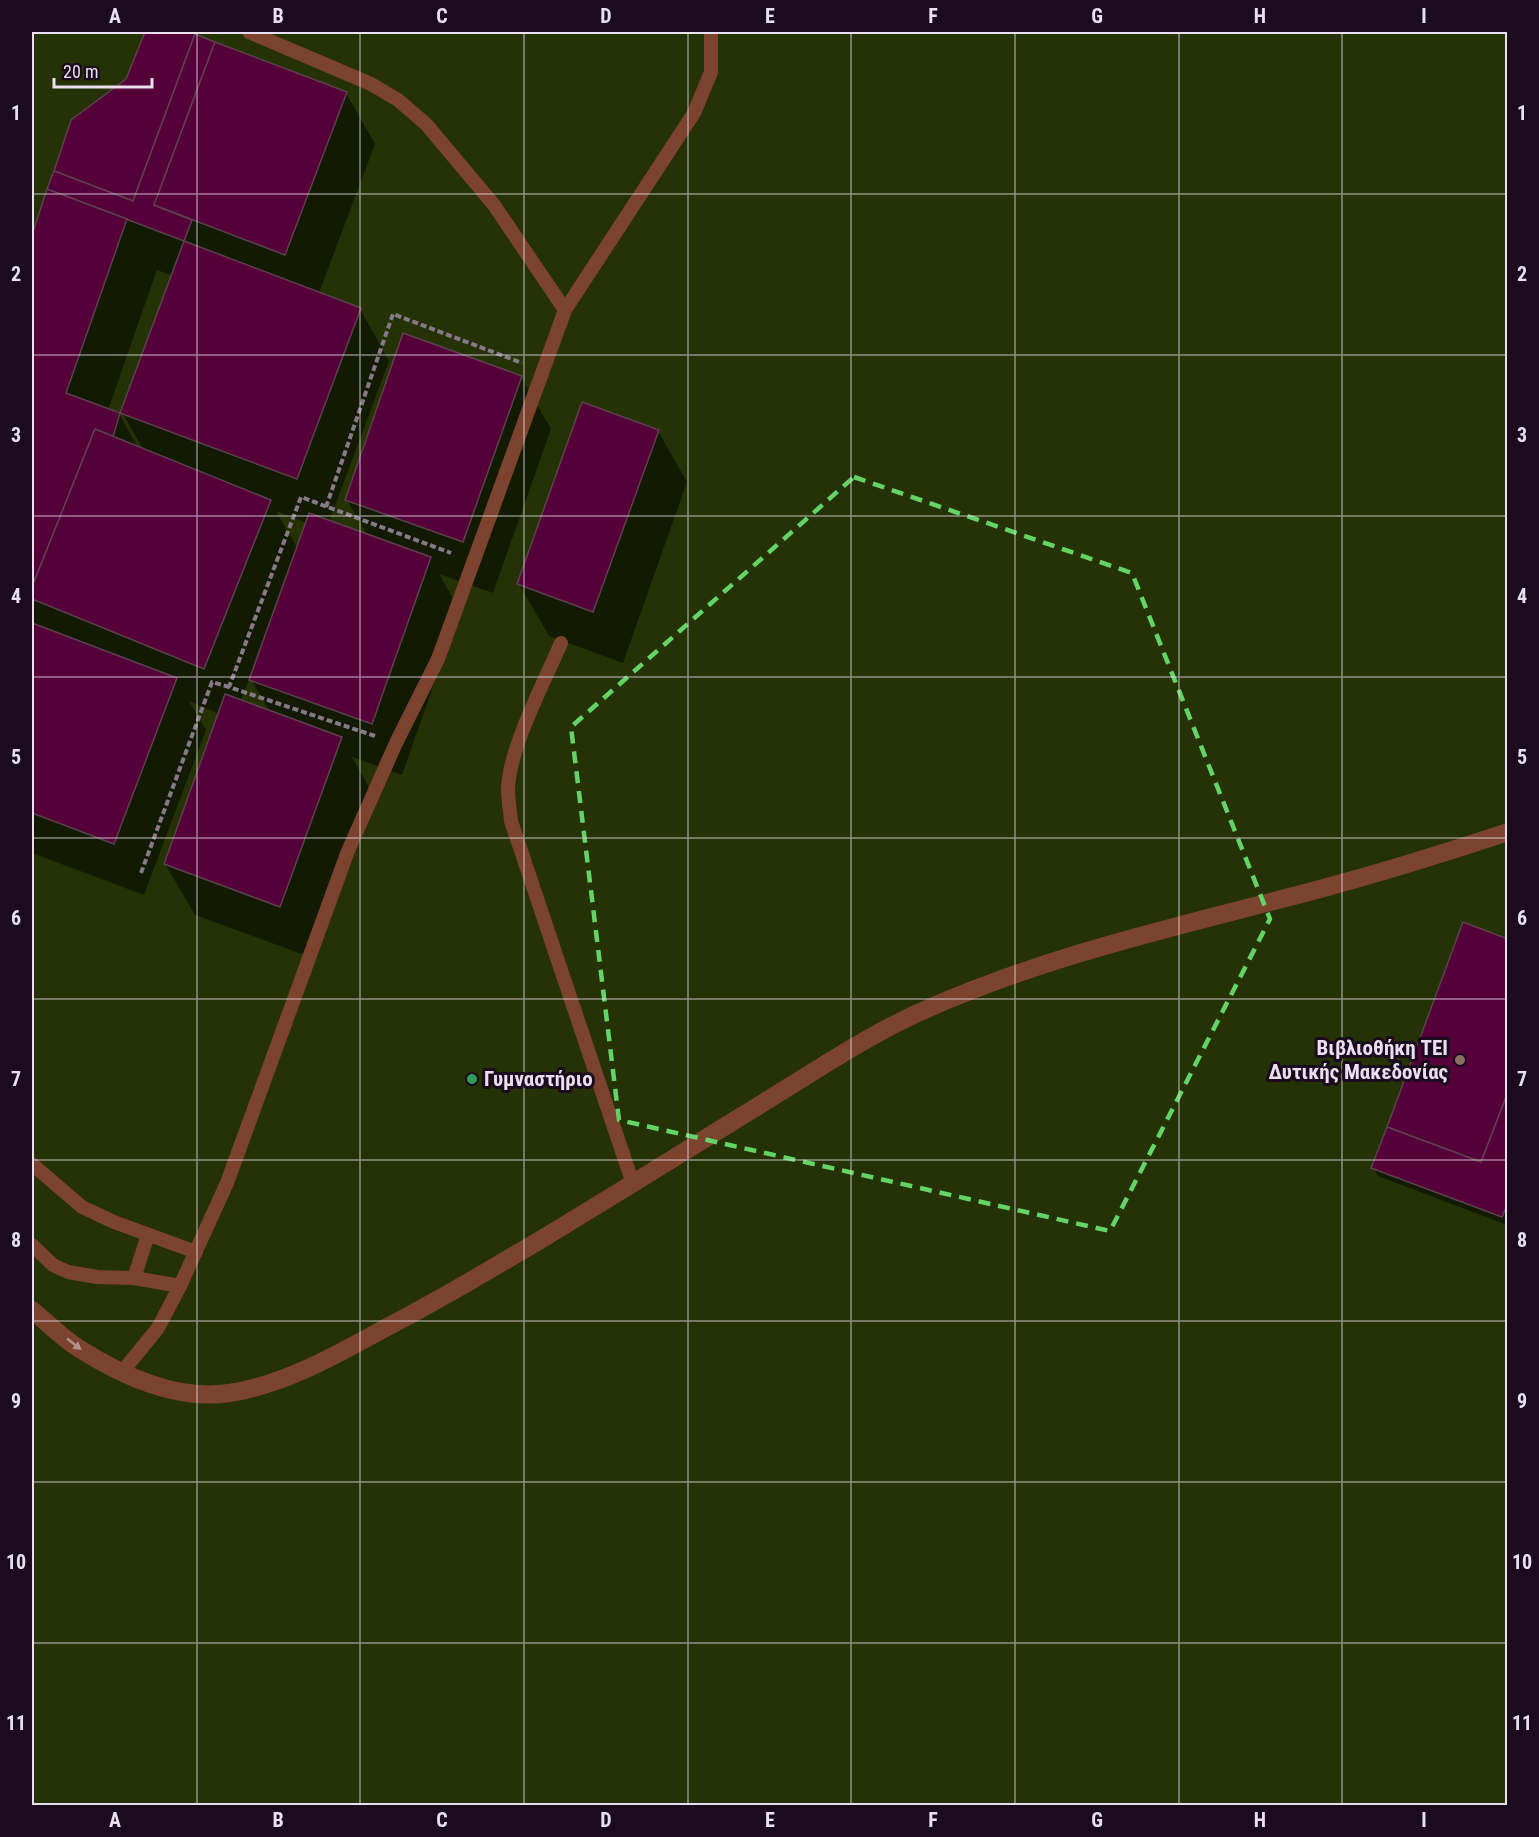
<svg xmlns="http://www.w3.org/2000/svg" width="1539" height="1837" font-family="'Roboto Condensed',sans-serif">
<rect width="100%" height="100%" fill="#231527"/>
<!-- green -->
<path fill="#253205" d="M32 32H1507V1805L32 1806Z"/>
<!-- shadow -->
<g fill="#0007" fill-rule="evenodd">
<path d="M146 32H184L346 93 375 144 319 293 360 309 389 361 329 522 367 535 347 500 521 377 551 429 493 593 439 574 460 610 402 775 352 757 370 789 310 957 195 915 165 864 219 714 189 701 206 730 144 895 32 853V238L56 170 127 80ZM157 270 173 276 122 412 144 451 139 449 119 414 108 410ZM276 511 307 523 298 549ZM250 678 270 712 240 702Z"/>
<path d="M658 431 687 482 623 663 549 636 519 584Z"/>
<path d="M1508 941V1224L1507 1225 1378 1176 1373 1167Z"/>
</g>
<!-- building -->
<g fill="#550038" stroke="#5c424f" stroke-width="1.5">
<path d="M145 32H188L195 34 133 201 54 171 71 120 126 79Z"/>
<path d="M195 34 215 42 154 205 192 220 184 241 47 189 54 171 133 201Z"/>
<path d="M215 42 347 92 285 255 154 205Z"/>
<path d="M47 189 127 219 66 393 120 413 113 437 95 429 32 587V235Z"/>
<path d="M184 241 361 308 297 479 120 413Z"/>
<path d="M403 333 522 376 463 542 345 500Z"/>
<path d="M582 402 659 430 593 612 517 584Z"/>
<path d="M95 429 271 500 204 669 32 599V587Z"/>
<path d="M309 513 431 557 372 724 249 680Z"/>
<path d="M32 623 177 678 114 844 32 813Z"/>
<path d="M225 694 342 737 280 907 164 864Z"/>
<path d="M1463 922 1508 939V1092L1481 1162 1387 1127Z"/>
<path d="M1508 1092V1203L1502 1217 1371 1168 1387 1127 1481 1162Z"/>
</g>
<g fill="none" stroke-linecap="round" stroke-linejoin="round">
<!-- path -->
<g stroke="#867a8a" stroke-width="4" stroke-dasharray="6 3" stroke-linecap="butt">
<path d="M326 507 393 314 522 363"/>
<path d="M375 736 229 687 301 497 451 553"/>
<path d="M141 873 212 682 229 687"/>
</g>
<!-- lane -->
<g stroke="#7c442e" stroke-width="14">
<path d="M249 32 371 84 398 100 426 124 494 205 565 310"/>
<path d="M561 643C544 683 510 746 508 788 508 799 510 810 511 821L633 1184"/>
<path d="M32 1164 82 1207 114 1222 196 1252"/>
<path d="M32 1245 53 1265 68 1272 97 1277 134 1278 180 1286"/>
<path d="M134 1278 148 1235"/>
<path d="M122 1372 158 1328 180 1286 227 1183 348 851 396 743 438 659 565 310 694 113 711 72V32"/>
</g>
<!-- street -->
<path stroke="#7c442e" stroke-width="18" d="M32 1310C48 1323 64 1340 83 1351 125 1377 178 1401 229 1393 292 1384 352 1345 408 1316 523 1253 633 1183 745 1114 805 1078 864 1036 929 1008 1054 953 1188 924 1320 889 1383 872 1445 853 1508 832"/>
</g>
<!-- one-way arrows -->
<defs><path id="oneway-solid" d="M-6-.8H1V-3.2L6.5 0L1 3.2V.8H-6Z" transform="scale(1.5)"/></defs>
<use fill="#b3928e" href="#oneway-solid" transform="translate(74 1344) rotate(38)"/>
<!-- marked area -->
<path fill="none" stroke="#64d467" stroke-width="4.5" stroke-dasharray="12 8" stroke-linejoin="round" d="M854 477 1132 573 1270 919 1110 1231 619 1120 571 727Z"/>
<!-- grid -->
<path fill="none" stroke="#eae0ed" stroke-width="1.5" stroke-opacity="0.55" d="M197 32V1806M360 32V1806M524 32V1806M688 32V1806M851 32V1806M1015 32V1806M1179 32V1806M1342 32V1806M32 194H1508M32 355H1508M32 516H1508M32 677H1508M32 838H1508M32 999H1508M32 1160H1508M32 1321H1508M32 1482H1508M32 1643H1508"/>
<!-- markers -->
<circle fill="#8d6e63" stroke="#1a0c1e" stroke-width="2" cx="1460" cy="1060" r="6"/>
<circle fill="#2e9e5b" stroke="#1a0c1e" stroke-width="2" cx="472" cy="1079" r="6"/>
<g text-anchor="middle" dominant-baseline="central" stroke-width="6" stroke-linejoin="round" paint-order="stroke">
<!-- poi labels -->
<g font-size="21" font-weight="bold" fill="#eae0ed" stroke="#1a0c1e" text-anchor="end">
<text x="1448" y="1048">Βιβλιοθήκη ΤΕΙ<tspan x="1448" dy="24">Δυτικής Μακεδονίας</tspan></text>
<text x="484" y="1079" text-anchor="start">Γυμναστήριο</text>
</g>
</g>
<!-- border -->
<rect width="1539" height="1837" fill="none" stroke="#1a0c1e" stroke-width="66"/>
<!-- scale -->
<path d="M54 78v9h98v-9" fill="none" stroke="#eae0ed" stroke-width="3"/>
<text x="63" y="78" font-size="18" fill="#eae0ed" stroke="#1a0c1e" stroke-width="4.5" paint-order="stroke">20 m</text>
<rect x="33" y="33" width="1473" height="1771" fill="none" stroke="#eae0ed" stroke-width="2"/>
<g font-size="20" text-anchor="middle" font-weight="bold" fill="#eae0ed">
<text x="115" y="23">A</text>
<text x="278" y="23">B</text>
<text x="442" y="23">C</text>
<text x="606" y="23">D</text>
<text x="770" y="23">E</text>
<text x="933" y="23">F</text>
<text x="1097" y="23">G</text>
<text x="1260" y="23">H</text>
<text x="1424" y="23">I</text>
<text x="16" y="120">1</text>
<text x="1522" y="120">1</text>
<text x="16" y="281">2</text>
<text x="1522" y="281">2</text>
<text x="16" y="442">3</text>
<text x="1522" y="442">3</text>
<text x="16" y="603">4</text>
<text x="1522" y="603">4</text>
<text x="16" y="764">5</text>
<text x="1522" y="764">5</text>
<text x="16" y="925">6</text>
<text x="1522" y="925">6</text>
<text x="16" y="1086">7</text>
<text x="1522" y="1086">7</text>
<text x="16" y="1247">8</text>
<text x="1522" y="1247">8</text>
<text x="16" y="1408">9</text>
<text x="1522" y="1408">9</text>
<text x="16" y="1569">10</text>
<text x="1522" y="1569">10</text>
<text x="16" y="1730">11</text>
<text x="1522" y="1730">11</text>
<text x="115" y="1827">A</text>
<text x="278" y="1827">B</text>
<text x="442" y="1827">C</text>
<text x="606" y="1827">D</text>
<text x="770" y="1827">E</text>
<text x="933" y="1827">F</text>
<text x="1097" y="1827">G</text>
<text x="1260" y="1827">H</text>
<text x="1424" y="1827">I</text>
</g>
</svg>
